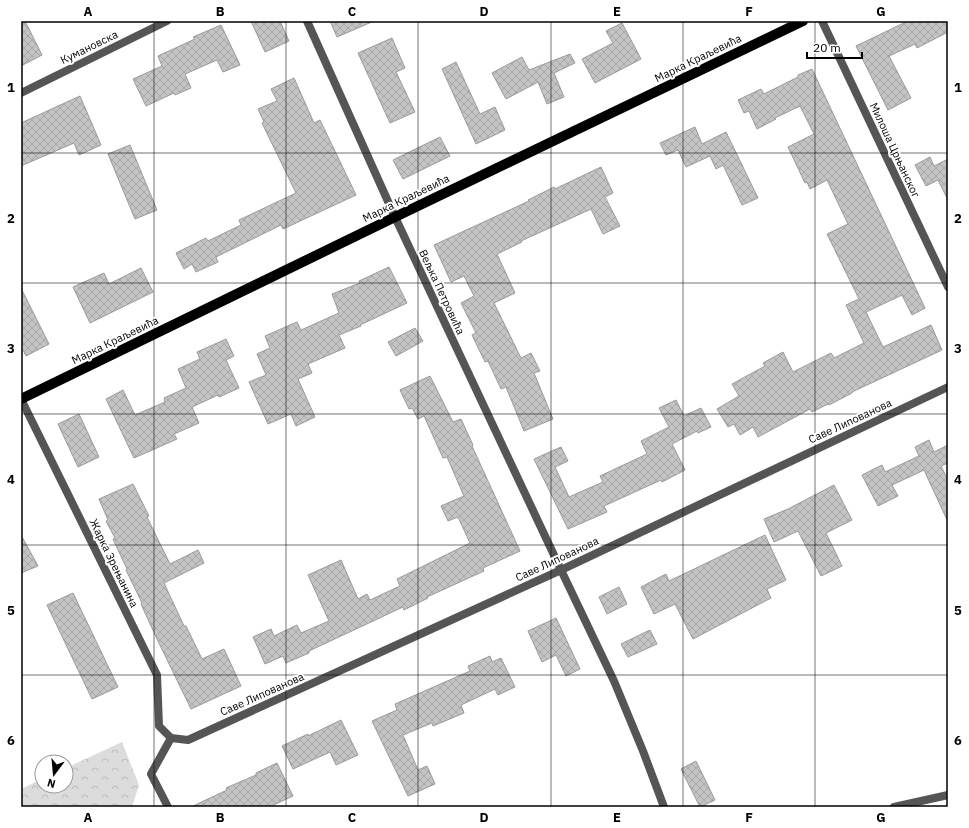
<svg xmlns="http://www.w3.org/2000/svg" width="969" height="828" font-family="'IBM Plex Sans',sans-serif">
<defs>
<pattern id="forest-crowns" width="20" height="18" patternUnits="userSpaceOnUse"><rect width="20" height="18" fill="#dcdcdc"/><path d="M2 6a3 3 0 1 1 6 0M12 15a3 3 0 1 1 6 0" fill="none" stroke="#bbb"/></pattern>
<pattern id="building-cross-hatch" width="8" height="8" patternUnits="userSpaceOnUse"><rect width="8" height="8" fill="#c4c4c4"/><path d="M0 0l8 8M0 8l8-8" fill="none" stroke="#a7a7a7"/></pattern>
</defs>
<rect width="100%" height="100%" fill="#fff"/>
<!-- forest -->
<path fill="url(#forest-crowns)" d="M122 742 139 785 132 807H21V789L42 779V786H66V768Z"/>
<!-- building -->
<g fill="url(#building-cross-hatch)" stroke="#999">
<path d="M21 21H25L42 55 21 66Z"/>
<path d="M251 21H280L289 41 265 52Z"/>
<path d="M330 21H374L337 37Z"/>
<path d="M908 21H948V32L917 48 915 44 889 56 911 98 888 110 856 46Z"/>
<path d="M622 23 641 59 595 83 582 59 613 43 606 31Z"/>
<path d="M221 25 240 65 223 72 217 60 185 74 191 88 175 95 174 93 146 106 133 79 162 66 158 56 195 39 193 37Z"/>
<path d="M392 38 405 68 396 72 415 112 390 123 358 53Z"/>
<path d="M570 54 575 63 554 73 564 97 547 104 538 82 506 99 492 73 522 57 529 70Z"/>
<path d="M456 62 480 114 495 107 505 130 476 144 442 69Z"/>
<path d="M812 69 925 308 912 315 902 295 866 312 883 347 931 325 942 350 852 392V393L829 405 828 404 812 412 810 409 758 437 753 427 740 435 734 424 728 427 717 409 739 396 732 384 765 366 763 363 783 352 793 372 831 353 834 358 864 343 846 305 859 299 827 234 848 224 827 180 810 189 807 182 805 183 788 147 814 134 800 106 775 118 776 119 757 129 749 111 744 113 738 100 761 89 764 94 798 77V75Z"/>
<path d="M294 78 314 123 320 120 356 195 283 229 281 225 216 257 218 262 196 272 192 264 184 269 176 253 206 238 208 241 241 225 239 220 296 193 262 123 264 122 258 109 277 101 271 89Z"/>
<path d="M80 96 101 145 79 155 74 143 21 166V123Z"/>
<path d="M695 127 702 144 726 132 758 198 742 205 723 165 716 169 710 156 686 167 678 150 666 155 660 143Z"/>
<path d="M440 137 450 156 403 179 393 160Z"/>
<path d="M130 145 157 210 135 219 108 154Z"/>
<path d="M930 157 934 166 948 159V200L938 180 926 186 915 165Z"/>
<path d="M601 167 613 193 605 197 620 226 603 234 591 209 521 241 522 242 497 254 515 293 494 303 521 358 531 353 540 371 534 373 553 419 524 431 506 387 501 389 488 361 485 362 472 335 476 333 461 303 474 296 464 276 451 282 434 245 529 201 528 200 554 187 555 189Z"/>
<path d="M389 267 407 303 360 325 361 326 339 335 345 348 308 364 312 373 298 379 315 417 296 426 291 414 268 424 249 382 266 375 257 354 270 348 265 336 297 322 301 330 339 313 332 294 360 283 359 281Z"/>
<path d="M141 268 153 292 90 323 73 287 104 273 109 284Z"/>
<path d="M21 288 49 344 26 356 21 346Z"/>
<path d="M415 328 423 341 396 356 388 342Z"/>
<path d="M226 339 234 356 226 360 239 388 219 397 218 395 192 407 199 423 174 434 177 439 134 458 106 399 123 390 135 415 165 402 164 398 186 388 178 369 200 359 197 352Z"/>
<path d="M430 376 453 422 461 419 473 445 472 446 520 551 483 568 484 571 427 597 428 598 404 610 403 607 309 651V653L286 663 283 656 265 664 253 637 271 629 274 636 297 625 301 633 329 621 308 575 341 560 358 599 367 594 370 600 400 586 397 579 470 543 458 517 448 521 441 506 464 496 447 457 443 458 424 416 418 419 412 408 409 409 400 390Z"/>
<path d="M676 400 684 416 701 408 711 427 698 433 697 431 672 444 685 470 662 482 661 480 604 506 607 512 568 529 534 459 561 447 568 461 555 467 569 497 603 482 600 476 647 454 641 441 669 427 659 408Z"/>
<path d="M79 414 99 457 78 467 58 424Z"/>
<path d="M929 440 934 452 948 445V463L941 466 948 480V522L924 470 892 485 898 496 878 506 862 475 882 465 885 472 919 456 915 447Z"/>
<path d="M133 484 149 516 147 517 170 564 198 550 204 563 164 583 184 626H186L202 659 224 649 241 686 191 709 157 639 141 604 142 603 126 570 127 569 113 539 115 538 106 521 108 520 99 499Z"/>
<path d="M834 485 852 520 826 533 842 566 821 576 798 531 774 542 764 519 788 509Z"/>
<path d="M21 535 38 566 21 573Z"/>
<path d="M765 535 786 580 767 589 771 598 693 639 675 604 654 614 641 587 666 574 669 581Z"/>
<path d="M619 587 627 604 607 614 599 597Z"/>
<path d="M73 593 118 687 92 699 47 605Z"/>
<path d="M556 618 580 669 566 676 556 655 542 662 528 631Z"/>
<path d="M650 630 657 644 628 657 621 644Z"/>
<path d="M490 656 492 662 501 658 515 687 498 695 495 689 461 705 464 713 433 726 432 723 403 735 418 770 427 766 435 784 408 796 372 721 397 710 395 704 470 671 468 666Z"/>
<path d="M341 720 358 755 336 765 330 752 293 769 282 746 308 734V736Z"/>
<path d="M696 761 715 800 700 807 681 769Z"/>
<path d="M277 763 293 796 269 807H191L227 790 226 788 256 775V773Z"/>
</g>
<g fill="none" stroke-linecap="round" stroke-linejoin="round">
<!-- service -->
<g stroke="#555" stroke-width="8">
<path d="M561 570 614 681 643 751 664 807"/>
<path d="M894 807 948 795"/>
</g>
<!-- minor -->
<g stroke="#555" stroke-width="8">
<path d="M307 21 395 217 561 570"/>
<path d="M822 21 948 287"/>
<path d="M21 93 167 21"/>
<path d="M21 399 157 675 159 726 171 738"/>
<path d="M171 738 188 740 561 570 948 387"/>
<path d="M168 807 151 774 171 738"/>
</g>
<!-- primary -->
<path stroke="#000" stroke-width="10" d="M21 399 395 217 803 21"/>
</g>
<!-- grid -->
<path fill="none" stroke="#000" stroke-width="1" stroke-opacity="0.55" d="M154 21V807M286 21V807M418 21V807M551 21V807M683 21V807M815 21V807M21 153H948M21 283H948M21 414H948M21 545H948M21 675H948"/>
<g text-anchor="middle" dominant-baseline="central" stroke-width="4" stroke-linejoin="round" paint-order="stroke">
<!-- street labels -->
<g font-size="11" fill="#000" stroke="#fff">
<text transform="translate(89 47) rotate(-26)">Кумановска</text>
<text transform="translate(698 58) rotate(-26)">Марка Краљевића</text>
<text transform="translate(895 150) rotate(65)">Милоша Црњанског</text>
<text transform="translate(406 198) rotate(-26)">Марка Краљевића</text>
<text transform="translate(442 292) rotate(65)">Вељка Петровића</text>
<text transform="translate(115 340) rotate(-26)">Марка Краљевића</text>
<text transform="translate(850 421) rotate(-25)">Саве Липованова</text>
<text transform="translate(557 559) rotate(-25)">Саве Липованова</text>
<text transform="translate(114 563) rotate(64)">Жарка Зрењанина</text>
<text transform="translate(262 694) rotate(-24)">Саве Липованова</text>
</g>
</g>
<!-- border -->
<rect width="969" height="828" fill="none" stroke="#ffffff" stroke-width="44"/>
<!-- north arrow -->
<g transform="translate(54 774) rotate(196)"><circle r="19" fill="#ffffff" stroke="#999999"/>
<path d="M0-3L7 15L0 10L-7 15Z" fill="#000000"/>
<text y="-6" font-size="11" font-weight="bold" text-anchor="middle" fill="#000000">N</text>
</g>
<!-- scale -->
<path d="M807 52v6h55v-6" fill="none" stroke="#000000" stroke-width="2"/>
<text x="813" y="52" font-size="12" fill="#000000" stroke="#ffffff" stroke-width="3" paint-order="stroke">20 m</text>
<rect x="22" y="22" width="925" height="784" fill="none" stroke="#000" stroke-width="1.5"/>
<g font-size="13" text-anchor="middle" font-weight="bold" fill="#000">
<text x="88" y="16">A</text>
<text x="220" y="16">B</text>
<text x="352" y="16">C</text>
<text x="484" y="16">D</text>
<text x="617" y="16">E</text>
<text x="749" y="16">F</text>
<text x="881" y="16">G</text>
<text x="11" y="92">1</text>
<text x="958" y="92">1</text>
<text x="11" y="223">2</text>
<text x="958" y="223">2</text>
<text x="11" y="353">3</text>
<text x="958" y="353">3</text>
<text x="11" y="484">4</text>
<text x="958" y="484">4</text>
<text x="11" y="615">5</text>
<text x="958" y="615">5</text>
<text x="11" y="745">6</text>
<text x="958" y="745">6</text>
<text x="88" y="822">A</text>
<text x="220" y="822">B</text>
<text x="352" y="822">C</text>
<text x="484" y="822">D</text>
<text x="617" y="822">E</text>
<text x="749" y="822">F</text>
<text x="881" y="822">G</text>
</g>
</svg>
